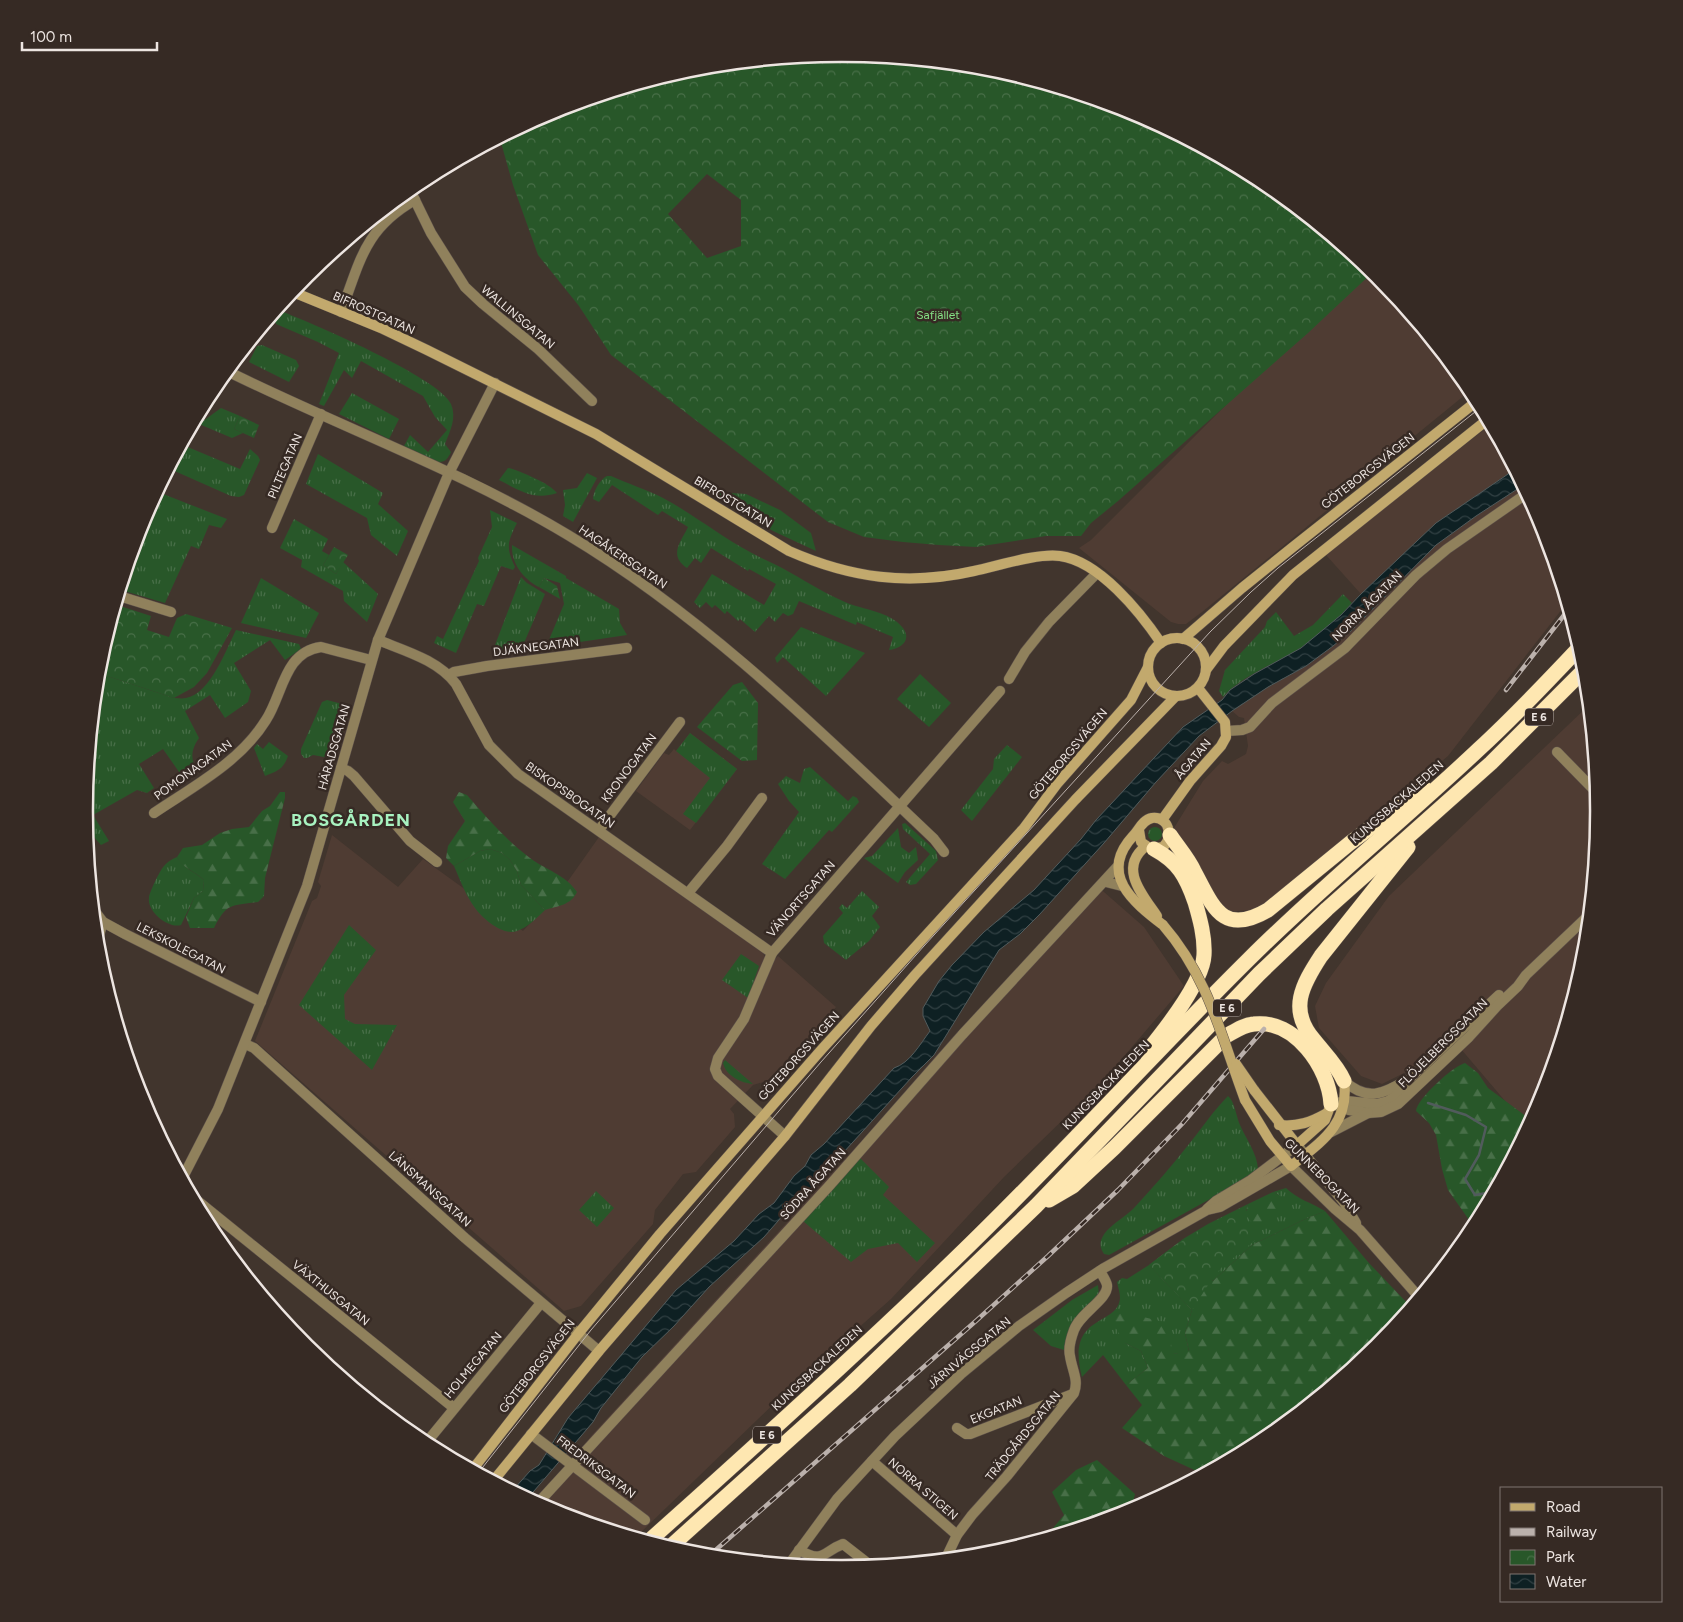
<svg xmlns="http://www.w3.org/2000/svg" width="1683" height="1622" font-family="Figtree,sans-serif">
<defs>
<pattern id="grass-tufts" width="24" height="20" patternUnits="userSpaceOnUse" patternTransform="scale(1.25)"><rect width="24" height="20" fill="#285729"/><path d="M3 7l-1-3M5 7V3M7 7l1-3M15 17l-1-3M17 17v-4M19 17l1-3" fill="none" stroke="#486f48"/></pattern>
<pattern id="forest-firs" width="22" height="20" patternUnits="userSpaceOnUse" patternTransform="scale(1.25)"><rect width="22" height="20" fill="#285729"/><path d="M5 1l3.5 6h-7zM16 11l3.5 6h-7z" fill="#486f48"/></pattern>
<pattern id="park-crowns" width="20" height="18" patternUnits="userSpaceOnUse" patternTransform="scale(1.25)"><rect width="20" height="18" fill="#285729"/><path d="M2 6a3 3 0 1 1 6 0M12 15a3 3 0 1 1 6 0" fill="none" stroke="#486f48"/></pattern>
<pattern id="water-waves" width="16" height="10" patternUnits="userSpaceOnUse" patternTransform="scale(1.25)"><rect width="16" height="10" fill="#0e2023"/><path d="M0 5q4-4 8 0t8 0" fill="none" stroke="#314043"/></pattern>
</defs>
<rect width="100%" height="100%" fill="#41352d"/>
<!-- built -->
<g fill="#4f3c33">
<path d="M1370 270 1377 276 1471 390 1379 465 1358 485 1202 612 1186 624H1178L1171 622 1079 548 1091 540 1253 378Z"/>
<path d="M1490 425 1514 470 1436 523 1361 594 1326 555 1347 536Z"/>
<path d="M1522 486 1541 521 1566 604 1448 756 1261 909 1226 912 1184 848 1174 828 1203 781 1222 761 1228 764 1246 754 1248 746 1244 718 1239 717 1232 711 1268 687 1306 666 1333 646 1351 631 1436 545 1476 516Z"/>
<path d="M1588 706 1599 811 1584 959 1541 1101 1531 1120 1506 1102 1449 1035 1408 1071 1382 1084 1361 1076 1319 1028 1315 1006 1326 983 1389 896Z"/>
<path d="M690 733 737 769 690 830 636 791 664 753 669 755 674 749 676 751Z"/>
<path d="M332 835 398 887 423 859 523 931 563 888 599 837 762 951 765 957 774 960 778 956 836 1007 770 1080 753 1085 730 1109 734 1114 735 1127 696 1172 683 1174 655 1210 653 1224 581 1306 564 1311 255 1041 312 901 317 898 321 886 318 882Z"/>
<path d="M1096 885 1144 927 1184 986 1102 1082 1004 1177 891 1299 786 1392 637 1536 551 1510 535 1502 592 1435Z"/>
<path d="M1188 1480 1131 1511 1116 1515 1164 1487Z"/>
</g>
<!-- grass -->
<g fill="url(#grass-tufts)">
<path d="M278 310C308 321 440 378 451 404 457 418 450 431 445 444L451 452C448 458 446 462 439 462L404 446 410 435 428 452 447 430 435 417 423 396 361 361 352 378 344 370 324 406 319 404 339 353 318 342 276 324V323L270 320Z"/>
<path d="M262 345 296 360 299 366 289 382 249 362 257 346Z"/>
<path d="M352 393 399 419 389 439 339 414Z"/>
<path d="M221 408 240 416 234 429 243 433 232 438 199 424Z"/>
<path d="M183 445 240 469 250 449 258 456 260 460 244 495 239 497 231 496 170 469Z"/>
<path d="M318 454 383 493 378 504 408 531 397 556 371 535 367 518 306 484Z"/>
<path d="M508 468C517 469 552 485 557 493 534 501 519 490 499 480Z"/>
<path d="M587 473 597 478 573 522 563 516 565 505 563 490 577 488Z"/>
<path d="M607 476H611C628 484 646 489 663 498 693 514 720 536 750 552 764 560 778 565 791 573 809 583 826 594 845 602 863 610 890 611 903 628 912 640 901 649 889 650L893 637 857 622 856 625 799 601 793 614 788 616 783 613 775 622 769 616 755 632 740 619 738 621 727 611 725 614 715 605 712 608 706 602 700 608 694 602 712 574 764 605 776 584 749 569 748 571 711 548 701 563 695 558 687 568C668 555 681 542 688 527L662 511 658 515 612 485 599 502 593 499C593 492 600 479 607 476Z"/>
<path d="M158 492 227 519 221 528 209 525 199 549 191 546 165 603 121 590 142 521Z"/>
<path d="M716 492 746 494 780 510 811 533 816 551 773 531 720 499Z"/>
<path d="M490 510 517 523C507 543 506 547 515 567L513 570 501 566 484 606 477 604 456 653 434 643 437 636 443 639 479 561 478 558 492 527Z"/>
<path d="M294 519 328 539 322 551 329 555 323 565 336 574 343 562 378 594 367 622 344 601 343 591 301 567 302 560 280 548Z"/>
<path d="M512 545 566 576V578L619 609 620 623 627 635 546 647 564 604 560 583 544 578 539 587C523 579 511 563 512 545Z"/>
<path d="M521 577 527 583 545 594 524 643 525 649 492 653Z"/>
<path d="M261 578 319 613 306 638 241 623Z"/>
<path d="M1343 594 1352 603C1337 620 1319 637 1299 649 1275 664 1241 676 1223 697L1219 691 1225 670 1265 627 1267 621 1276 612 1294 636 1313 625Z"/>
<path d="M801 627 865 653 826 696 783 657 777 663 775 658Z"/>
<path d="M236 630 299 644 301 649 285 660 270 640 234 663 251 691 248 702 225 718 210 695 185 711 199 738C191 749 190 759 197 770L184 779 163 749 139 764 154 788 147 793 137 790 93 815 109 841 101 845 92 835 88 837 87 836 84 811 98 673 174 698C178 698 182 699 186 698 210 694 226 650 236 630Z"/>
<path d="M920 674 951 703 929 727 897 699Z"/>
<path d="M327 700 350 706 335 759 313 755 307 758H304L301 754V749L322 702Z"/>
<path d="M690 733 737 769 696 823 683 814 710 778 676 751Z"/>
<path d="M269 742 288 756C283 770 277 771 265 776L254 748 257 744 263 749Z"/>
<path d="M1007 745 1022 757 972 821 961 810 993 769 994 759Z"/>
<path d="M810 767 848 801 853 796 857 798 859 802 832 832 829 830 785 879 762 864 799 812 789 801 778 784 786 776 800 783 804 769Z"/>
<path d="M905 823 936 851 938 860 916 884 910 885 906 882 930 854 903 829 902 824Z"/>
<circle cx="1155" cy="834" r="7"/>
<path d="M898 828 901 847 909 853 916 847 918 860 905 872 898 883 864 858 872 856Z"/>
<path d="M490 849 502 853 510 860 517 871 521 885 545 910C537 918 528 927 517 931 503 936 483 919 475 908 466 896 460 880 454 866L480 851Z"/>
<path d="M177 857C183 868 195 872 204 880L203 891 194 898 181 925C169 929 147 912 149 898 149 893 160 870 164 866 167 862 172 859 177 857Z"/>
<path d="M862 891 879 907 872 916 880 927 869 941 846 960 824 943 823 936 843 913 839 908 842 904 847 908Z"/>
<path d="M349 925 376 950 344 995 345 1019 355 1024 397 1025 372 1070 299 1005Z"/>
<path d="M741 954 759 966 748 998 722 980Z"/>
<path d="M725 1060 753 1084C741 1083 726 1076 723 1063Z"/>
<path d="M1228 1096C1235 1102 1236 1116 1240 1125 1246 1139 1257 1153 1258 1169L1248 1178 1109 1255 1104 1254C1090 1234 1123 1220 1134 1208 1153 1187 1172 1166 1189 1144 1202 1128 1214 1110 1228 1096Z"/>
<path d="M860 1158 889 1187 883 1195 935 1243 917 1262 898 1243 868 1249 851 1262 803 1221Z"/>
<path d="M1286 1188C1297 1199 1312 1203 1325 1211L1301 1221 1252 1245 1213 1281 1183 1239 1208 1224 1248 1204 1246 1211 1279 1195 1273 1192Z"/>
<path d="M596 1191 614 1208 597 1227 579 1210Z"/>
<path d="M1149 1265 1192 1310 1185 1333 1189 1352 1173 1354 1125 1343 1141 1351 1148 1368 1126 1385 1103 1355 1082 1377C1065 1313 1118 1327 1120 1298 1120 1293 1118 1287 1117 1282L1122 1278 1127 1279Z"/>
<path d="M1098 1285 1099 1296C1076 1315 1071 1321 1064 1350L1051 1346 1033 1330 1072 1300Z"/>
</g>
<!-- forest -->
<g fill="url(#forest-firs)">
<path d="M280 792H285V798L265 878 264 896 258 902C232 906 227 902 214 928H190L186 917 194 898 203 891 204 880C195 871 182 868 177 857L183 848 202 845 220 833 232 829 249 827 262 811 270 806Z"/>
<path d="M459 792 467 795C486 817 506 840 530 858 546 870 566 875 577 892 571 905 558 906 545 910L521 885 517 871 510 860 502 853 490 849 480 851 454 866 446 858 448 846 465 821 453 802Z"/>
<path d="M1465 1063 1478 1073 1488 1088 1531 1120 1474 1227 1448 1190 1442 1169 1436 1135 1429 1123 1416 1111C1417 1099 1453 1066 1465 1063Z"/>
<path d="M1273 1192 1279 1195 1283 1204 1262 1230C1251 1223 1243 1217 1248 1204Z"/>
<path d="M1325 1211 1368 1262 1410 1306 1377 1347 1262 1441 1201 1473 1164 1456 1122 1428 1142 1405 1126 1385 1148 1368 1141 1351 1125 1343 1112 1322 1120 1311 1167 1323 1173 1354 1189 1351 1185 1333 1192 1310 1149 1265 1183 1239 1213 1281 1252 1245 1301 1221Z"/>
<path d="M1097 1460 1135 1494 1132 1506 1116 1515 1012 1547 1017 1542 1048 1534 1064 1515 1052 1492 1076 1470Z"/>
</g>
<!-- park -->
<g fill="url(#park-crowns)" fill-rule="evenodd">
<path d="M842 54 990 68 1132 112 1262 182 1373 272 1308 333 1118 501 1091 523 1081 536H1046L976 547 939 545 903 542 864 537 828 522 611 355 579 306 538 255 513 185 500 139 552 111 694 68ZM707 174 741 200V246L707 258 668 214Z"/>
<path d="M240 416 259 425 254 438 234 429Z"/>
<path d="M530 477 546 484 543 492 537 490 535 493 526 488Z"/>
<path d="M334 547 348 555 336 574 323 565Z"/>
<path d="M544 578 557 586 560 599 539 587Z"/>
<path d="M117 605 151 616 147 630 169 637 177 618 186 614 232 628 207 673 194 687 174 698 98 673 99 663Z"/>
<path d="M742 682 758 703 757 760 742 761 697 727 733 685Z"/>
<path d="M1235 1211 1243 1216 1259 1237 1221 1268 1212 1279 1192 1310 1149 1265C1176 1244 1203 1226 1235 1211Z"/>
</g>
<!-- water -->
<path fill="url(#water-waves)" stroke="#515b5c" d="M1514 470 1522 486 1476 516 1436 545 1351 631 1333 646 1306 666 1268 687 1232 711 1199 736 1156 782 1104 843 1040 914 1020 934 999 950 934 1055 912 1077 803 1197 792 1205 764 1237 709 1287 674 1326 642 1357 601 1408 593 1422 528 1498 513 1490 530 1471 539 1465 568 1418 676 1290 734 1241 759 1214 774 1203 794 1176 805 1166 811 1155 824 1144 894 1068C910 1063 920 1044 930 1031L923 1016V1008L939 981 952 965 984 932 1034 890 1081 839 1096 820 1183 727 1222 700 1230 690 1254 674 1301 648 1341 615 1361 594 1436 523Z"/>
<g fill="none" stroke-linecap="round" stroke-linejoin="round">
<!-- stream -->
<path stroke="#515b5c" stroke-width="2.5" d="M1428 1103 1466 1115 1486 1127 1479 1155 1465 1179 1475 1195 1492 1192"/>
<!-- minor casing -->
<g stroke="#5d514a" stroke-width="11">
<g id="minor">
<path d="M410 190 431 233 465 287 483 304 538 349 592 401"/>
<path d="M341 312C360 262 364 229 415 200"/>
<path d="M227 371C340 427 460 470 568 535 705 617 819 730 934 839L944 852"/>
<path d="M272 528 321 414"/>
<path d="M119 596 171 612"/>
<path d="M378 640C405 651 438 660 456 684L489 745 518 774 772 953"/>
<path d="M449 675 454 672 487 666 627 648"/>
<path d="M1009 679 1025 652 1049 622 1097 573"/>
<path d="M1227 731 1242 730 1250 727 1272 703 1345 648 1416 575 1447 549 1526 494"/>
<path d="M1557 752 1597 793"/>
<path d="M341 768 348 771 354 776 410 841 437 862"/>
<path d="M154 813C194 786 240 762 266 720 283 694 284 652 321 647L371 660"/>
<path d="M599 830 680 722"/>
<path d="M1106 882 1122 886"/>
<path d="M688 893 727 846 762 798"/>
<path d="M94 910 103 922 125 934 261 1002"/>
<path d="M97 942 103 922"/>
<path d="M245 1044 254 1048 465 1238 599 1351"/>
<path d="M1344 1081C1368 1102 1382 1094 1407 1080"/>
<path d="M1337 1103 1346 1101 1377 1104 1388 1101 1396 1096 1408 1080 1499 995"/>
<path d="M1335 1105 1349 1110 1368 1113 1381 1112 1398 1104 1469 1037 1498 1005 1518 986 1526 975 1589 915"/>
<path d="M1331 1132 1368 1113"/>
<path d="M785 1136 718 1076 715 1069 718 1058 744 1019 772 953 1000 691"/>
<path d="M183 1177 218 1109 307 886 378 640 449 473 495 383"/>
<path d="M194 1198 454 1408"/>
<path d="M957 1428 966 1434H970L1073 1394"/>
<path d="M531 1434 645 1520"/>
<path d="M426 1443 541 1303"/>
<path d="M872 1461 957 1535"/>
<path d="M538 1503 830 1185 962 1035 1118 866"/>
<path d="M799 1550C824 1564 822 1552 843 1544L870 1565"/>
<path d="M946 1558 957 1535 972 1515 1007 1476 1074 1393C1079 1380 1072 1370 1070 1356 1068 1348 1071 1338 1074 1330 1080 1313 1109 1299 1107 1285 1106 1280 1102 1275 1100 1271"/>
</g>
</g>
<!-- tertiary casing -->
<g stroke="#5d514a" stroke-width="11">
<g id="tertiary">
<path d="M1207 1209 1216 1201 1251 1180 1297 1145 1343 1201 1356 1223"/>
<path d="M790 1563 837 1499 895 1436 961 1374 1019 1326 1066 1293 1104 1268 1207 1210 1220 1207 1291 1166 1335 1209 1360 1230 1418 1296"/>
</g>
</g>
<!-- secondary casing -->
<g stroke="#5d514a" stroke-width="11">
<g id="secondary">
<path d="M293 292 381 328 427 350 596 434 789 551C851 578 908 586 974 571 998 566 1037 553 1060 556 1099 561 1140 612 1161 643"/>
<circle cx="1177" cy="667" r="29"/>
<path d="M1183 639 1242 588 1293 547 1477 401"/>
<path d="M1206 670 1224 646 1293 575 1487 420"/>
<path d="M1162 820 1190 781 1221 746 1226 737 1225 722 1198 688"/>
<path d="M1139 830 1141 842 1151 849 1163 847C1174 837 1169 816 1152 818 1142 820 1139 830 1133 836 1098 874 1133 902 1163 925"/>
<path d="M1146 846C1118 868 1142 894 1157 916"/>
<path d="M1254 1090 1297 1145 1325 1120 1331 1104"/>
<path d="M1245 1100 1270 1141 1291 1166C1321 1142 1350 1124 1344 1081"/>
<path d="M1279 1125C1298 1127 1311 1122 1327 1113"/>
<path d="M473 1469 578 1334 660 1234 822 1049 1024 828 1057 784 1131 700 1148 667"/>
<path d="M494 1480 599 1351 785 1136 871 1026 915 975 1075 800 1175 697"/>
</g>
</g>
<!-- motorway casing -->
<g stroke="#5d514a" stroke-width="16">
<g id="motorway">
<path d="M1170 835C1178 847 1188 858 1194 871 1213 906 1222 937 1268 910L1350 843 1424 788"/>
<path d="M1146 1053C1164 1031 1203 982 1204 955 1205 937 1200 919 1195 902 1186 876 1178 862 1154 849"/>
<path d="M1344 1081C1337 1065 1325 1054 1314 1040 1288 1010 1302 985 1321 956L1408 847"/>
<path d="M1049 1200 1073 1186 1114 1148 1226 1036C1235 1031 1243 1025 1254 1024 1295 1019 1329 1068 1331 1104"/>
<path d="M650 1540C753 1448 855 1356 955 1259 1056 1162 1150 1057 1249 959 1323 885 1404 820 1479 749 1514 717 1547 682 1579 648"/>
<path d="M670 1547 850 1385 1036 1206 1259 974 1327 909 1491 763 1585 669"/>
</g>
</g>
<!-- minor -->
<use href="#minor" stroke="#90815c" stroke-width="10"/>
<!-- tertiary -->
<use href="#tertiary" stroke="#90815c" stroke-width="10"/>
<!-- secondary -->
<use href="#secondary" stroke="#c2a96d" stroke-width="10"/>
<!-- motorway -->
<use href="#motorway" stroke="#fee7b1" stroke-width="15"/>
<!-- tram -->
<path stroke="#bbb1ac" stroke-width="1" d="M479 1472 591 1330 821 1062 924 946 1210 632 1251 592 1278 568 1480 408"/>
<!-- rail casing -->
<g stroke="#bbb1ac" stroke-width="4.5">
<g id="rail">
<path d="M1506 690 1568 610"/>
<path d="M710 1555 977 1320 1048 1256 1118 1190 1182 1124 1264 1029"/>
</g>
</g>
<!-- rail -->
<use href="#rail" stroke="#362a24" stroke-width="2.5" stroke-dasharray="8" stroke-linecap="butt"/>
<!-- secondary-bridge casing -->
<g stroke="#5d514a" stroke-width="11" stroke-linecap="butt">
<g id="secondary-bridge">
<path d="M1163 925C1209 978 1221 1036 1245 1100"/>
<path d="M1236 1064 1254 1090"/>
</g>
</g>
<!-- secondary-bridge -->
<use href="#secondary-bridge" stroke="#c2a96d" stroke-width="10"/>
</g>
<g text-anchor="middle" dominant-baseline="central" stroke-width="5" stroke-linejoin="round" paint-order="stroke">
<!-- shield labels -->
<g fill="#362a24" stroke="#b6ada8" stroke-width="1">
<rect x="1525" y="708.5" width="28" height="17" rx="4"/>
<rect x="1213" y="999.5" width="28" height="17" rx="4"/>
<rect x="753" y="1426.5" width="28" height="17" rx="4"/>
</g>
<g font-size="11" font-weight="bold" fill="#ede5e1">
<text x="1539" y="717">E 6</text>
<text x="1227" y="1008">E 6</text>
<text x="767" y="1435">E 6</text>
</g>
<!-- street labels -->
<g font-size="12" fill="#ede5e1" stroke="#362a24">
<text transform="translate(374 313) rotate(24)">BIFROSTGATAN</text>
<text transform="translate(518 317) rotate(40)">WALLINSGATAN</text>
<text transform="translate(285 466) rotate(-67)">PILTEGATAN</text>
<text transform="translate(1368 471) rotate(-38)">GÖTEBORGSVÄGEN</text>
<text transform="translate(733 502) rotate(31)">BIFROSTGATAN</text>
<text transform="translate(623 557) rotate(34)">HAGÅKERSGATAN</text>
<text transform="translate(1367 606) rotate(-45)">NORRA ÅGATAN</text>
<text transform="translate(536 647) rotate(-7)">DJÄKNEGATAN</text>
<text transform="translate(334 747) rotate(-74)">HÄRADSGATAN</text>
<text transform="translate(1068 754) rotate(-50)">GÖTEBORGSVÄGEN</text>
<text transform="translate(1193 759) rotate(-50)">ÅGATAN</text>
<text transform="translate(629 768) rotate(-53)">KRONOGATAN</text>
<text transform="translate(193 770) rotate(-36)">POMONAGATAN</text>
<text transform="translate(570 795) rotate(35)">BISKOPSBOGATAN</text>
<text transform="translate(1397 802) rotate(-41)">KUNGSBACKALEDEN</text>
<text transform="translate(801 899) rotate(-49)">VÄNORTSGATAN</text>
<text transform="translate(181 948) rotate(27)">LEKSKOLEGATAN</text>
<text transform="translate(1443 1043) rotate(-45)">FLÖJELBERGSGATAN</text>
<text transform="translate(799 1056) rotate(-48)">GÖTEBORGSVÄGEN</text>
<text transform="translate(1106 1085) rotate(-46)">KUNGSBACKALEDEN</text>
<text transform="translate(1322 1176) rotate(45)">GUNNEBOGATAN</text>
<text transform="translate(813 1184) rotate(-48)">SÖDRA ÅGATAN</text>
<text transform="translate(430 1189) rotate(42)">LÄNSMANSGATAN</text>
<text transform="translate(331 1293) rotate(39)">VÄXTHUSGATAN</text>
<text transform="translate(969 1353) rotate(-40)">JÄRNVÄGSGATAN</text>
<text transform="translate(473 1365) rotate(-50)">HOLMEGATAN</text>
<text transform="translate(537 1366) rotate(-52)">GÖTEBORGSVÄGEN</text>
<text transform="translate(817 1368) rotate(-43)">KUNGSBACKALEDEN</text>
<text transform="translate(996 1410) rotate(-22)">EKGATAN</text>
<text transform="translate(1023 1436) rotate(-51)">TRÄDGÅRDSGATAN</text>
<text transform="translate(596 1467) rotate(37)">FREDRIKSGATAN</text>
<text transform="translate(923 1489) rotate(41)">NORRA STIGEN</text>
</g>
<!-- park labels -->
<g font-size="12" fill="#85e185" stroke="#362a24">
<text x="938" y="315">Safjället</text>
</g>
<!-- district labels -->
<g font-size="18" font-weight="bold" letter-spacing="1" fill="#a8f2c0" stroke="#362a24">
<text x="351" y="820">BOSGÅRDEN</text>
</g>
</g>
<!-- crop -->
<path d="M0 0H1683V1622H0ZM841 62H842A748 748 0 0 1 1590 810V812A748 748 0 0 1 842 1560H841A748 748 0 0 1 93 812V810A748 748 0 0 1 841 62Z" fill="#362a24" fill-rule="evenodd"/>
<path fill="none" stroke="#ede5e1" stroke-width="2.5" d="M841 62H842A748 748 0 0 1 1590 810V812A748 748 0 0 1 842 1560H841A748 748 0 0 1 93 812V810A748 748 0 0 1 841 62Z"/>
<!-- legend -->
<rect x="1500" y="1487" width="162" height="115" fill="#362a24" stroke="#7f7570"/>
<rect x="1510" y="1503" width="25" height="8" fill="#c2a96d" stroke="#7f7570"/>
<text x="1546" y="1512" font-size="15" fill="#ede5e1">Road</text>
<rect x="1510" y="1528" width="25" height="8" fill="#bbb1ac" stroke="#7f7570"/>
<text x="1546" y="1537" font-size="15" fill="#ede5e1">Railway</text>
<rect x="1510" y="1550" width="25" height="15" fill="url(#park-crowns)" stroke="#7f7570"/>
<text x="1546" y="1562" font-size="15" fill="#ede5e1">Park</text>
<rect x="1510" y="1574" width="25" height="15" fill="url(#water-waves)" stroke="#7f7570"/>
<text x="1546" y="1587" font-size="15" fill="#ede5e1">Water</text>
<!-- scale -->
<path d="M22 42v8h135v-8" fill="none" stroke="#ede5e1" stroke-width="2.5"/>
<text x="30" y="42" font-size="15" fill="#ede5e1" stroke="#362a24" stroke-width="4" paint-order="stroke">100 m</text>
</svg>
